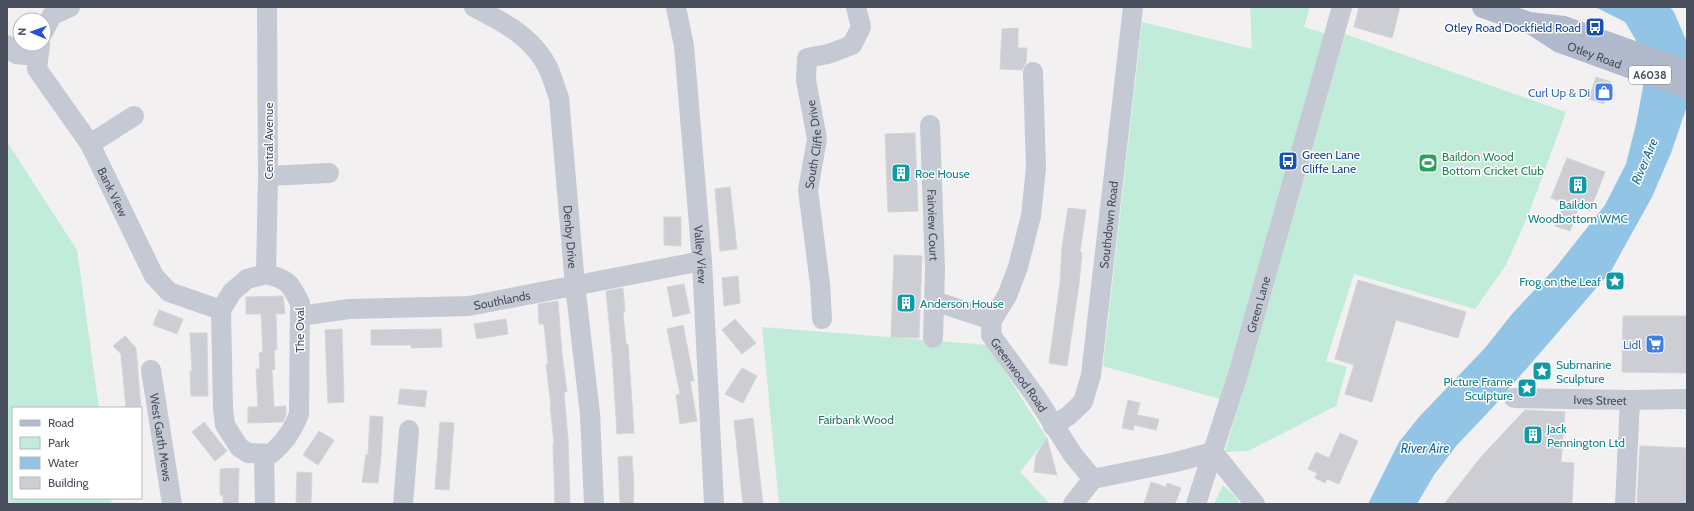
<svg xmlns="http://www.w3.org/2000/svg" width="1694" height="511" font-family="Cabin,sans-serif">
<rect width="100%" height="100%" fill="#f2f0f0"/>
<!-- green -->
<g fill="#c1ecda">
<path d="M1250 7H1310L1304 27 1327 34 1220 399 1103 366 1142 22 1252 49Z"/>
<path d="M1345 34 1566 112 1529 213 1506 265 1475 309 1354 274 1326 361 1347 367 1336 406 1248 451 1225 452Z"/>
<path d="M7 142 77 250 99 408H13V498H111L112 504H7Z"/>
<path d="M762 327 988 345 1047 438 1020 472 1050 504H779Z"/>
<path d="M1223 485 1235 496 1240 504H1214Z"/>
</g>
<!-- water -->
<path fill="#92c4e6" d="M1595 7H1670L1674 12 1686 40 1687 106 1671 153 1652 197 1611 271 1494 406 1457 445 1434 475 1417 504H1368L1399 442 1419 417 1485 348 1512 314 1556 267 1605 205 1626 164 1636 124 1643 87 1640 47 1625 22Z"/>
<!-- building -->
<g fill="#cdced4" stroke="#d4d5db">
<path d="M1359 7H1400L1392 38 1354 27Z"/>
<path d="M1018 28V48H1027L1026 63 1022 70 1000 69 1002 29Z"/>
<path d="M1596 77 1611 82 1604 104 1589 99Z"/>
<path d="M915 133 918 211 888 212 885 134Z"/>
<path d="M1567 158 1605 172 1590 211 1579 206 1570 231 1555 226 1564 203 1551 198Z"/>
<path d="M730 187 737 249 720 251 715 189Z"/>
<path d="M1068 208 1086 210 1080 252 1082 253 1079 284 1067 366 1049 363 1060 283 1062 247Z"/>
<path d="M664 217H681V246L664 245Z"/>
<path d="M894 255 922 256 919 338 891 337Z"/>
<path d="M738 276 740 303 724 306 722 278Z"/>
<path d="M1358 280 1466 312 1458 338 1396 320 1372 402 1345 394 1354 365 1335 359Z"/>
<path d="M684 284 690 313 673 317 667 287Z"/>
<path d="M623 288 625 312H623L626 344H628L634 433 617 434 612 353 606 291Z"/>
<path d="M283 296 285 314H276L277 349 274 351 275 369 272 370 274 407 286 406V415L283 422 248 423V407H258L256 369H260L259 353 263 352 261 314H246V297Z"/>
<path d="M558 301 562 354 567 392H564L568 439 570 504H555L553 444 554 443 550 405H551L546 365 548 364 544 324H539L538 304Z"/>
<path d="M159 310 183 319 177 334 153 325Z"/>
<path d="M1623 316H1687V373L1622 372Z"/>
<path d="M506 319 508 334 477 339 474 324Z"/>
<path d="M735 319 756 343 742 354 722 330Z"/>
<path d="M683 325 694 381H690L697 421 680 424 676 395 680 394 667 329Z"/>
<path d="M342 329 344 402 328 403 325 330Z"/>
<path d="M441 329 442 347 411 348V345H371V330Z"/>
<path d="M190 333H207L208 396H191L190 371H192Z"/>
<path d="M125 336 136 348 141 408H126L121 354 113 346Z"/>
<path d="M742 368 757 376 743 403 725 394Z"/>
<path d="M400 389 427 391 425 407 398 404Z"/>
<path d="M1128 400 1140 403 1137 415 1159 419 1156 430 1134 425 1133 430 1122 428Z"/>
<path d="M1525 410 1565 412 1561 462 1574 463 1572 504H1444L1481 457Z"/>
<path d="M370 416 383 417 381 456 378 483 362 482 366 454 368 455Z"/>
<path d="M753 418 763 504H743L734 421Z"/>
<path d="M204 422 227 451 215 461 192 432Z"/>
<path d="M440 422 454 423 449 490 435 489Z"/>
<path d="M319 431 334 440 318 465 303 455Z"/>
<path d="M1340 433 1358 441 1339 484 1327 479 1325 483 1315 478 1317 473 1308 469 1316 452 1329 458Z"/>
<path d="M1047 438 1057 475 1034 472 1036 455Z"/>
<path d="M1640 446 1687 448V504H1637Z"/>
<path d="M632 456 634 488 633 504H620L618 457Z"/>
<path d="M239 468 238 504H223V495H220V469Z"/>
<path d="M297 472 312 473 311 503 296 502Z"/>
<path d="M1151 482 1166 487 1167 483 1181 488 1175 504H1144Z"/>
</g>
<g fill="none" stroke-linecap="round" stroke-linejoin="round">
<!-- minor -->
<g stroke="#c4c9d3" stroke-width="20">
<path id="s1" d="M474 7C504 22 536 39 550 72 553 80 556 90 559 98L575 285 590 414 594 504"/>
<path id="s2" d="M676 7 684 46 702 261 714 504"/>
<path d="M44 31 52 15 70 7"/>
<path id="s3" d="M40 44 37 69 90 144 154 276 169 292 221 310"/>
<path d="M7 45 16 54 38 56"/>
<path id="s4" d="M1033 72 1036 168 1031 216 1018 267 1007 296 992 320 991 335 1036 397 1073 455 1093 479"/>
<path id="s5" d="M930 125 935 270 933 338"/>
<path d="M90 144 134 116"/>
<path d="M268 176 329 173"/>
<path d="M266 274C289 280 289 282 300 303L299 414C292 432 285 441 271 454L248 453 239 447 225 425 223 409 221 310 232 292 247 279Z"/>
<path d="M266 274 268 176 267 7"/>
<path d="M934 301 992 320"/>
<path id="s6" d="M300 316 349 309 469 306 702 261"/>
<path id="s7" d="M822 319 820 284 808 190 817 139 806 80 807 58 828 54 852 45 861 27 856 7"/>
<path id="s8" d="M151 370 172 504"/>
<path id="s9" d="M1514 398 1630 400 1687 399"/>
<path id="s10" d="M1053 426 1068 416 1083 402 1091 375 1133 7"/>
<path d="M1213 452 1255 504"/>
<path d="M264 454 265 504"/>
<path d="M403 504 409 430"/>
<path d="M1073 504 1093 479 1176 462 1213 452"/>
<path id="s11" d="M1196 504 1238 374 1342 7"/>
<path d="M1625 504 1630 400"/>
</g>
<!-- major -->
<g stroke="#b1bacc" stroke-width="22">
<path d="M1483 7 1529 23 1564 27 1687 71"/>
<path id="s12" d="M1534 25 1560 42 1687 88"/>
</g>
</g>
<!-- icons -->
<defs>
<g id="bus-square" transform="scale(1)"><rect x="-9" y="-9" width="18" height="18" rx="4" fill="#1a4fb4" stroke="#fff"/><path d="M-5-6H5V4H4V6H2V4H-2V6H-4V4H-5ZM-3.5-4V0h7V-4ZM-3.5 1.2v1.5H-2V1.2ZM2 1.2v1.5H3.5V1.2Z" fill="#fff"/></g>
<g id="shop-square" transform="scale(1)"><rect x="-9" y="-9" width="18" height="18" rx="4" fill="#3f7fe0" stroke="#fff"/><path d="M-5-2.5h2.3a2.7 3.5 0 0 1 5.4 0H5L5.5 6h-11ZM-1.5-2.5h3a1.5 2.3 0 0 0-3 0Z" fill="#fff"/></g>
<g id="stadium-square" transform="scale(1)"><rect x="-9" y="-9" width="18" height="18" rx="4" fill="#2e9e5b" stroke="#fff"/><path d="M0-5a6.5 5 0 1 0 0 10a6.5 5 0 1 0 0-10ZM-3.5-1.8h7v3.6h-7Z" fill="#fff"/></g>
<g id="building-square" transform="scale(1)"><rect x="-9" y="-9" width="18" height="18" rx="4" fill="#0f9aa8" stroke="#fff"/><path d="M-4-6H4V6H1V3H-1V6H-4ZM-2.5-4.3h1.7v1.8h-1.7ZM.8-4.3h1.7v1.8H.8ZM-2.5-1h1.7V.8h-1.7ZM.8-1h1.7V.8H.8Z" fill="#fff"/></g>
<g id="sight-square" transform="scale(1)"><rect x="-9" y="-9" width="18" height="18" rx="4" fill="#0f9aa8" stroke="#fff"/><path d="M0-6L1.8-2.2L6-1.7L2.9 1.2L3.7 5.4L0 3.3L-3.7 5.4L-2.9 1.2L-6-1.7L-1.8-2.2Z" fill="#fff"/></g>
<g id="supermarket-square" transform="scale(1)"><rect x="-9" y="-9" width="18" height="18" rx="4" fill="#3f7fe0" stroke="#fff"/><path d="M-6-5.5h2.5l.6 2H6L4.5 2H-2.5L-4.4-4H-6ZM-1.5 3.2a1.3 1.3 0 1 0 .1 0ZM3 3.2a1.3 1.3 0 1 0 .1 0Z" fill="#fff"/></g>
</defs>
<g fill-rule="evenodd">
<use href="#bus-square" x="1595" y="27"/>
<use href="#shop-square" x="1604" y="92"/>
<use href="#bus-square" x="1288" y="161"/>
<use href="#stadium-square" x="1428" y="163"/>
<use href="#building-square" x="901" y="173"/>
<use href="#building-square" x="1578" y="185"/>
<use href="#sight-square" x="1615" y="281"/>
<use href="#building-square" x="906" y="303"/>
<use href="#supermarket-square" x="1655" y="344"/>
<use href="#sight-square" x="1542" y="371"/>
<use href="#sight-square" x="1527" y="388"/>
<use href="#building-square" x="1533" y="435"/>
</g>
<g text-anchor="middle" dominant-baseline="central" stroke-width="3" stroke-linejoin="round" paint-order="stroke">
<!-- shield labels -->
<rect fill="#fff" stroke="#80848d" stroke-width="1" x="1629" y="66" width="42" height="18" rx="3"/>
<g font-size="11" font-weight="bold" fill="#494f5c">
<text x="1650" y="75">A6038</text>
</g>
<!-- transit labels -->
<g font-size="12" fill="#164399" stroke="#fff" text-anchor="end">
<text x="1581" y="27">Otley Road Dockfield Road</text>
<text x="1302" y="154" text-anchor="start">Green Lane<tspan x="1302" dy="14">Cliffe Lane</tspan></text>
</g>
<!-- street labels -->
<g font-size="12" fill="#494f5c" stroke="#fff">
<text stroke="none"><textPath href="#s12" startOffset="68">Otley Road</textPath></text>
<text transform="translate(268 141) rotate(-90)">Central Avenue</text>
<text stroke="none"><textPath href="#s7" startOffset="176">South Cliffe Drive</textPath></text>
<text stroke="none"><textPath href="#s3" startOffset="170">Bank View</textPath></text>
<text stroke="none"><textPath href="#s10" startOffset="218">Southdown Road</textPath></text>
<text stroke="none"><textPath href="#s5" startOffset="100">Fairview Court</textPath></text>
<text stroke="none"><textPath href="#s1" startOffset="269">Denby Drive</textPath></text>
<text stroke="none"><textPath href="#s2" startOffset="249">Valley View</textPath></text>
<text stroke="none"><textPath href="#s6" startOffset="203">Southlands</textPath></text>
<text stroke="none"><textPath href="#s11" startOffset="209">Green Lane</textPath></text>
<text transform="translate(299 330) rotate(-90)">The Oval</text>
<text stroke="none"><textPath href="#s4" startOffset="320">Greenwood Road</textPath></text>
<text stroke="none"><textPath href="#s9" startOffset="86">Ives Street</textPath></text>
<text stroke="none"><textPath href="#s8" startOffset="68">West Garth Mews</textPath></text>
</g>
<!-- shop labels -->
<g font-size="12" fill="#366cbe" stroke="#fff" text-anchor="end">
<text x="1590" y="92">Curl Up &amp; Di</text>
<text x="1641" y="344">Lidl</text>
</g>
<!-- leisure labels -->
<g font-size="12" fill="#27864d" stroke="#fff" text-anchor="start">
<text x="1442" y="156">Baildon Wood<tspan x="1442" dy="14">Bottom Cricket Club</tspan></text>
</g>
<!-- culture labels -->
<g font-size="12" fill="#0d838f" stroke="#fff" text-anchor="start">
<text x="915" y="173">Roe House</text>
<text x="1578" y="204" text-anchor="middle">Baildon<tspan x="1578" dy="14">Woodbottom WMC</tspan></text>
<text x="1601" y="281" text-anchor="end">Frog on the Leaf</text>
<text x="920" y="303">Anderson House</text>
<text x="1556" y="364">Submarine<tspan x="1556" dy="14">Sculpture</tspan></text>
<text x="1513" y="381" text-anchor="end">Picture Frame<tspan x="1513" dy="14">Sculpture</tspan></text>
<text x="1547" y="428">Jack<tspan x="1547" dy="14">Pennington Ltd</tspan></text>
</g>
<!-- park labels -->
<g font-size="12" fill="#1e795c" stroke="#fff">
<text x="856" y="419">Fairbank Wood</text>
</g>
<!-- water labels -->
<g font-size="13" font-style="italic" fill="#176aa1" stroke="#fff">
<text transform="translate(1644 161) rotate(-67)">River Aire</text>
<text x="1425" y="448">River Aire</text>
</g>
</g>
<!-- border -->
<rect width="1694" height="511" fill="none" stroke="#494f5c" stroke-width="16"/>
<!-- legend -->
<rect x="12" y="407" width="130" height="92" fill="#ffffff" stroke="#b6b9be"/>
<rect x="20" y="420" width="20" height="6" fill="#b1bacc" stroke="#b6b9be"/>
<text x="48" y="427" font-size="12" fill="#494f5c">Road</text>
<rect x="20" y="437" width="20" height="12" fill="#c1ecda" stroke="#b6b9be"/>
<text x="48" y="447" font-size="12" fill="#494f5c">Park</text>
<rect x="20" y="457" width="20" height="12" fill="#92c4e6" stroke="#b6b9be"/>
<text x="48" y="467" font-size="12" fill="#494f5c">Water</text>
<rect x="20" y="477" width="20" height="12" fill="#cdced4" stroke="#b6b9be"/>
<text x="48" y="487" font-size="12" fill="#494f5c">Building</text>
<!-- north arrow -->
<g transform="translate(32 32) rotate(272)"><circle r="19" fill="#ffffff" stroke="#b6b9be"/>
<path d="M0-3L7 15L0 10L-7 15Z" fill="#2651d5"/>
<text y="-6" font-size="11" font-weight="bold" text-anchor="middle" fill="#494f5c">N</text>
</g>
</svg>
